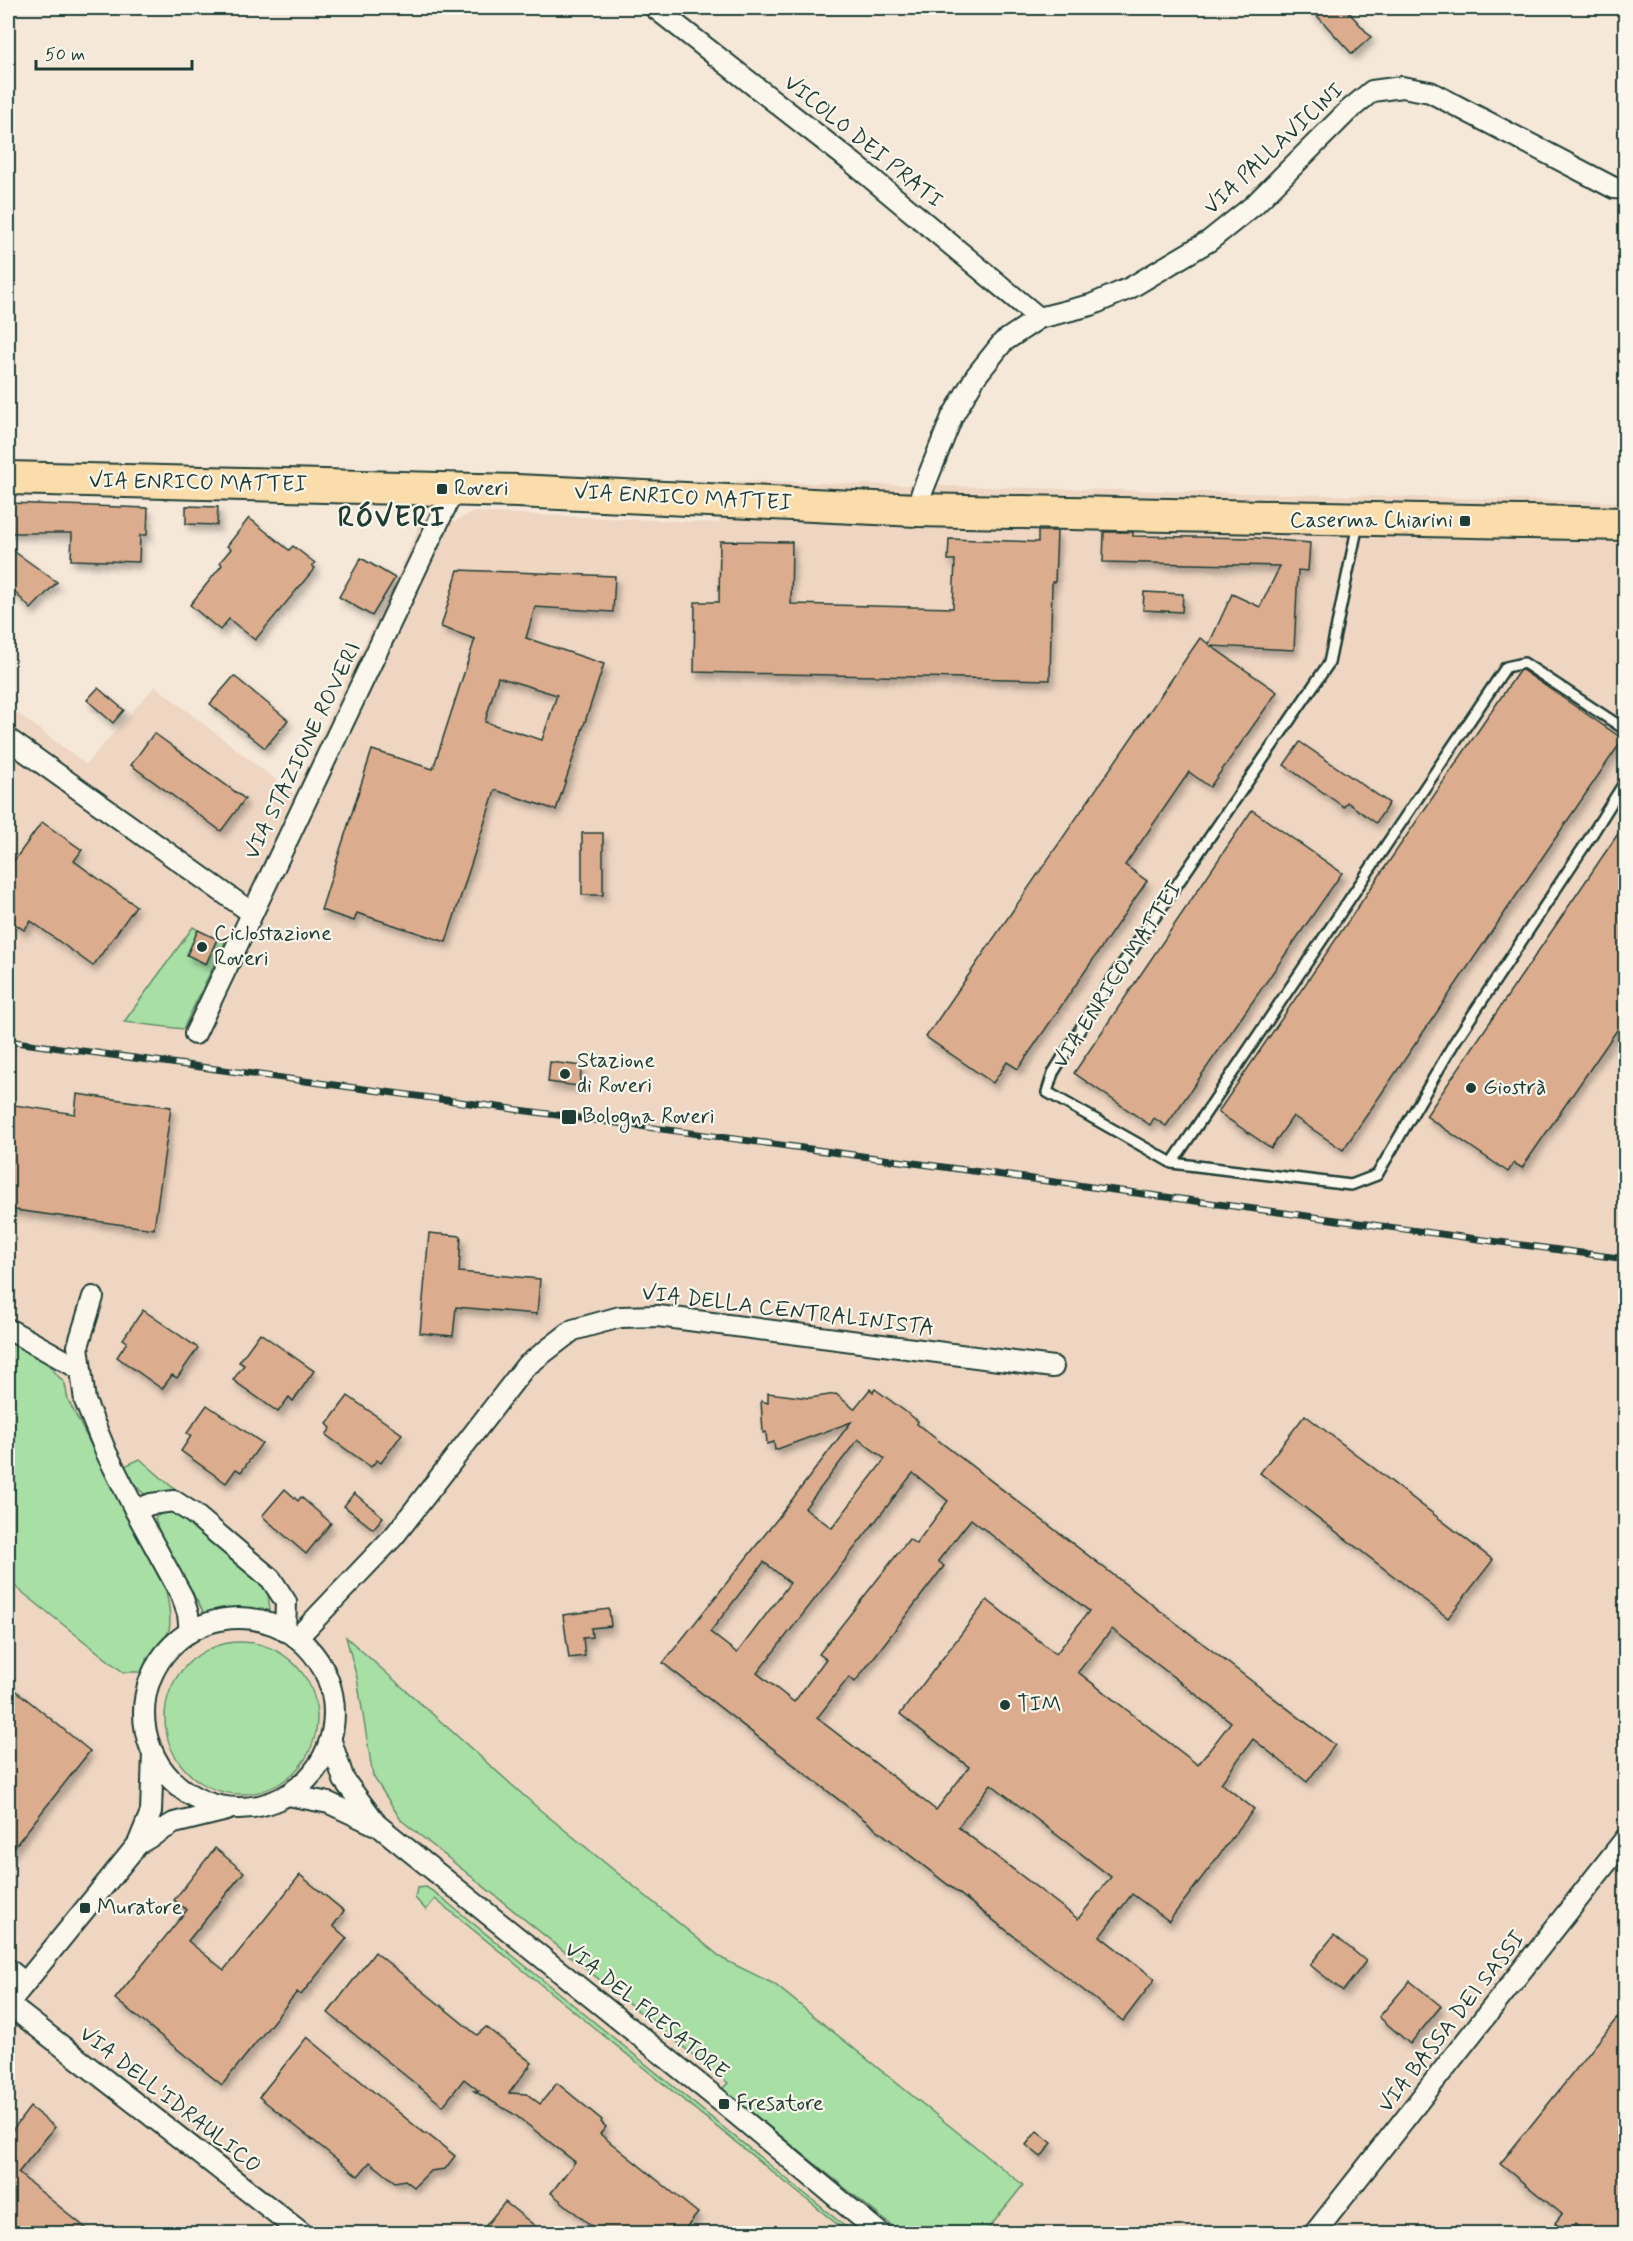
<svg xmlns="http://www.w3.org/2000/svg" width="1633" height="2241" font-family="Mynerve,sans-serif">
<defs>
<filter id="shadow"><feDropShadow dx="3.5" dy="6" stdDeviation="3" flood-color="#0004"/></filter>
</defs>
<rect width="100%" height="100%" fill="#f5e8d9"/>
<filter id="ink" filterUnits="userSpaceOnUse"><feTurbulence type="fractalNoise" baseFrequency=".0167" numOctaves="2"/><feDisplacementMap in="SourceGraphic" scale="12" xChannelSelector="R" yChannelSelector="G"/><feConvolveMatrix kernelMatrix="1 2 1 2 8 2 1 2 1" color-interpolation-filters="sRGB"/></filter>
<g filter="url(#ink)">
<!-- built -->
<path fill="#eed6c2" d="M737 481 1625 502V2233H8V706L86 764 155 686 294 794 343 687 397 577 416 534 418 518 455 521 474 512 718 523Z"/>
<!-- green -->
<g fill="#a7dfa4" stroke="#638e6c" stroke-width="1.5">
<path d="M193 927 198 930 188 955 206 964 217 939 225 942 183 1029 124 1022Z"/>
<path d="M8 1337 49 1365 65 1384 68 1400 166 1591C176 1637 167 1635 143 1672H123L8 1581Z"/>
<path d="M140 1459 180 1494C142 1499 143 1499 125 1466Z"/>
<path d="M174 1508 262 1585 268 1594 270 1610 205 1615C189 1584 163 1553 155 1518L164 1512Z"/>
<path d="M346 1637 539 1809 723 1959 774 1984 1023 2185 985 2233H901L722 2089 728 2083 401 1820 373 1776 357 1678Z"/>
<circle cx="241" cy="1718" r="76"/>
<path d="M426 1887 437 1894 853 2233H848L435 1899 426 1910 415 1898 417 1888Z"/>
</g>
<!-- building -->
<g fill="#dcac8e" stroke="#1f3d34" stroke-width="1.5" fill-rule="evenodd" filter="url(#shadow)">
<path d="M1310 8H1345L1371 37 1352 54Z"/>
<path d="M8 503 148 508 147 535H140L139 562 71 560 72 533H8Z"/>
<path d="M186 506 218 507 217 525 186 524Z"/>
<path d="M249 518 289 550 293 546 315 563 312 566 315 568 255 640 229 619 220 630 190 605 222 565 220 562 231 549 227 546Z"/>
<path d="M1038 531H1057L1055 582H1052L1050 680 694 672 695 602H719L720 541 792 542 791 604 953 608 955 560H948L949 539 1038 542Z"/>
<path d="M1104 532H1133V536L1256 538 1310 543 1308 571 1298 570 1294 650 1211 646 1277 692 1210 787 1189 772 1125 865 1147 881 1018 1069 1007 1062 993 1083 926 1037 1200 638 1209 644 1232 594 1260 607 1280 566 1103 562Z"/>
<path d="M8 547 57 582 31 609 8 585Z"/>
<path d="M361 558 395 578 372 616 339 597Z"/>
<path d="M458 570 615 576 613 612 535 607 526 638 604 664 556 810 495 790 446 942 357 913 354 921 321 910 372 750 433 769 475 639 441 627ZM498 677 557 695 542 740 485 722Z"/>
<path d="M1144 592 1183 594 1182 612 1143 610Z"/>
<path d="M1522 670 1623 739 1343 1150 1293 1116 1271 1148 1218 1112 1519 671Z"/>
<path d="M234 676 288 720 265 748 210 704Z"/>
<path d="M98 688 124 710 113 723 87 700Z"/>
<path d="M154 733 245 799 221 831 131 765Z"/>
<path d="M1300 742 1389 803 1376 823 1347 802 1344 807 1284 765Z"/>
<path d="M1252 810 1342 873 1166 1126 1154 1118 1150 1125 1074 1073Z"/>
<path d="M42 822 82 850 74 861 136 906 93 966 31 921 24 930 8 919V869Z"/>
<path d="M1626 822V1017L1522 1168 1514 1163 1508 1172 1426 1116Z"/>
<rect x="582" y="833" width="21" height="62"/>
<path d="M198 930 217 939 206 964 187 955Z"/>
<path d="M550 1062 582 1066 579 1086 548 1082Z"/>
<path d="M77 1094 171 1107 154 1229 8 1209V1104L75 1114Z"/>
<path d="M429 1233 461 1236 459 1272 540 1279 537 1314 456 1307 453 1336 420 1333Z"/>
<path d="M143 1310 198 1348 177 1378 172 1375 162 1389 117 1357 127 1342 123 1339Z"/>
<path d="M260 1333 314 1371 293 1401 289 1397 278 1412 233 1380 244 1365 239 1362Z"/>
<path d="M870 1389 873 1392 875 1389 918 1421 917 1424 1335 1745 1307 1782 1253 1739 1221 1783 1254 1809 1169 1921 1132 1894 1100 1936 1155 1979 1123 2021 663 1663 778 1518 851 1422 775 1450 774 1442 767 1444 766 1432 763 1433 761 1401 768 1403V1393L809 1398 836 1394 854 1409ZM858 1439 885 1459 832 1528 805 1508ZM913 1473 948 1501 916 1544 909 1539 819 1654 826 1659 794 1702 757 1673ZM971 1519 1089 1611 1056 1654 987 1600 900 1714 969 1767 936 1810 817 1718 849 1677 855 1682 944 1566 938 1561ZM764 1562 790 1583 737 1653 710 1632ZM1112 1629 1231 1722 1198 1765 1078 1672ZM991 1784 1111 1877 1078 1919 958 1827Z"/>
<path d="M348 1396 402 1434 381 1463 377 1460 371 1467 326 1435 331 1428 327 1424Z"/>
<path d="M207 1405 262 1443 241 1472 236 1469 226 1483 181 1451 191 1436 187 1433Z"/>
<path d="M1305 1415 1493 1560 1448 1618 1260 1473Z"/>
<path d="M285 1489 298 1501 301 1497 331 1523 306 1554 262 1516Z"/>
<path d="M354 1493 383 1517 373 1529 344 1506Z"/>
<path d="M609 1609 611 1626 591 1628 592 1637 583 1638 585 1656 569 1658 563 1615Z"/>
<path d="M8 1684 90 1751 8 1855Z"/>
<path d="M215 1848 244 1872 188 1941 224 1970 300 1875 344 1911 333 1926 347 1938 301 1995 297 1992 222 2085 115 1999 187 1910 174 1900Z"/>
<path d="M1334 1935 1366 1961 1343 1991 1310 1965Z"/>
<path d="M375 1952 477 2035 486 2027 532 2063 509 2093 527 2094 540 2104 557 2083 602 2120 601 2122 606 2127 600 2134 698 2213 681 2234H601L551 2193 575 2162 514 2114 474 2091H479L464 2079 443 2106 328 2013Z"/>
<path d="M1410 1981 1441 2006 1410 2044 1379 2017Z"/>
<path d="M1626 2007V2234H1587L1575 2224 1568 2234 1555 2223 1562 2214 1500 2164Z"/>
<path d="M307 2037 425 2134 426 2133 455 2156 445 2169 430 2171 414 2187 405 2180 395 2182 370 2162 358 2176 259 2097Z"/>
<path d="M30 2107 55 2127 18 2173 93 2234H8V2136Z"/>
<path d="M1037 2131 1052 2143 1041 2157 1026 2145Z"/>
<path d="M505 2202 545 2234H479Z"/>
</g>
<g fill="none" stroke-linecap="round" stroke-linejoin="round">
<!-- lane casing -->
<g stroke="#1f3d34" stroke-width="14">
<g id="lane">
<path d="M1358 524 1329 663 1102 994 1053 1073 1047 1092 1172 1163 1351 1185 1377 1175 1454 1043 1589 839 1626 780"/>
<path d="M1172 1163 1506 667 1524 663 1626 730"/>
</g>
</g>
<!-- street casing -->
<g stroke="#1f3d34" stroke-width="24">
<g id="street">
<path d="M655 8 853 163 1039 318"/>
<path d="M917 510 922 492 952 417 976 376 1003 342 1039 318 1091 305 1130 288 1209 241 1254 205 1348 111 1372 91 1402 87 1430 92 1614 188 1626 189"/>
<path d="M8 739 252 913"/>
<path d="M195 1034 454 489"/>
<path d="M93 1297 78 1346 85 1401 106 1452 135 1510 182 1596 188 1614 190 1632"/>
<path d="M8 1329 80 1369"/>
<path d="M135 1510 151 1504 174 1501 194 1514 271 1579 286 1602 285 1631"/>
<circle cx="239" cy="1713" r="95"/>
<path d="M297 1638 395 1535 525 1367 573 1330 620 1317 658 1316 1053 1367"/>
<path d="M331 1741 344 1780 376 1823"/>
<path d="M153 1753 151 1812 138 1844 8 2004 303 2234"/>
<path d="M288 1795 329 1803 380 1827 724 2104 881 2234"/>
<path d="M138 1844 174 1823 227 1810"/>
<path d="M8 1969 25 1983"/>
<path d="M1314 2234 1626 1838"/>
</g>
</g>
<!-- primary casing -->
<g stroke="#1f3d34" stroke-width="36">
<path id="primary" d="M8 478 517 491 917 510 1626 524"/>
</g>
<!-- lane -->
<use href="#lane" stroke="#fbf7ec" stroke-width="9"/>
<!-- street -->
<use href="#street" stroke="#fbf7ec" stroke-width="20"/>
<!-- primary -->
<use href="#primary" stroke="#faddab" stroke-width="32"/>
<!-- rail casing -->
<g stroke="#1f3d34" stroke-width="7">
<path id="rail" d="M8 1041 1626 1259"/>
</g>
<!-- rail -->
<use href="#rail" stroke="#fbf7ec" stroke-width="4.5" stroke-dasharray="14" stroke-linecap="butt"/>
</g>
</g>
<!-- markers -->
<g fill="#1f3d34" stroke="#fbf7ec" stroke-width="2">
<rect x="436" y="483" width="12" height="12" rx="3"/>
<rect x="1459" y="515" width="12" height="12" rx="3"/>
<circle cx="202" cy="947" r="6"/>
<circle cx="565" cy="1074" r="6"/>
<circle cx="1471" cy="1088" r="6"/>
<rect x="561" y="1109" width="16" height="16" rx="3"/>
<circle cx="1005" cy="1705" r="6"/>
<rect x="79" y="1902" width="12" height="12" rx="3"/>
<rect x="718" y="2098" width="12" height="12" rx="3"/>
</g>
<g text-anchor="middle" dominant-baseline="central" stroke-width="4.5" stroke-linejoin="round" paint-order="stroke">
<!-- street labels -->
<g font-size="22" fill="#1f3d34" stroke="#fbf7ec">
<text transform="translate(863 142) rotate(39)">VICOLO DEI PRATI</text>
<text transform="translate(1274 149) rotate(-43)">VIA PALLAVICINI</text>
<text transform="translate(198 483) rotate(1)">VIA ENRICO MATTEI</text>
<text transform="translate(683 498) rotate(3)">VIA ENRICO MATTEI</text>
<text transform="translate(303 751) rotate(-64)">VIA STAZIONE ROVERI</text>
<text transform="translate(1118 975) rotate(-57)">VIA ENRICO MATTEI</text>
<text transform="translate(788 1311) rotate(7)">VIA DELLA CENTRALINISTA</text>
<text transform="translate(646 2011) rotate(39)">VIA DEL FRESATORE</text>
<text transform="translate(1452 2022) rotate(-52)">VIA BASSA DEI SASSI</text>
<text transform="translate(170 2100) rotate(38)">VIA DELL'IDRAULICO</text>
</g>
<!-- poi labels -->
<g font-size="22" fill="#1f3d34" stroke="#fbf7ec" text-anchor="start">
<text x="454" y="489">Roveri</text>
<text x="1453" y="521" text-anchor="end">Caserma Chiarini</text>
<text x="214" y="934">Ciclostazione<tspan x="214" dy="25">Roveri</tspan></text>
<text x="577" y="1061">Stazione<tspan x="577" dy="25">di Roveri</tspan></text>
<text x="1483" y="1088">Giostrà</text>
<text x="582" y="1117">Bologna Roveri</text>
<text x="1017" y="1705">TIM</text>
<text x="97" y="1908">Muratore</text>
<text x="736" y="2104">Fresatore</text>
</g>
<!-- district labels -->
<g font-size="28" font-weight="bold" letter-spacing="1.5" fill="#1f3d34" stroke="#fbf7ec">
<text x="392" y="518">RÓVERI</text>
</g>
</g>
<!-- margin -->
<rect width="1633" height="2241" fill="none" stroke="#fbf7ec" stroke-width="30"/>
<rect x="15" y="15" width="1603" height="2211" fill="none" stroke="#1f3d34" stroke-width="2" filter="url(#ink)"/>
<!-- scale -->
<path d="M36 60v9h156v-9" fill="none" stroke="#1f3d34" stroke-width="3"/>
<text x="45" y="60" font-size="18" fill="#1f3d34" stroke="#fbf7ec" stroke-width="4.5" paint-order="stroke">50 m</text>
</svg>
